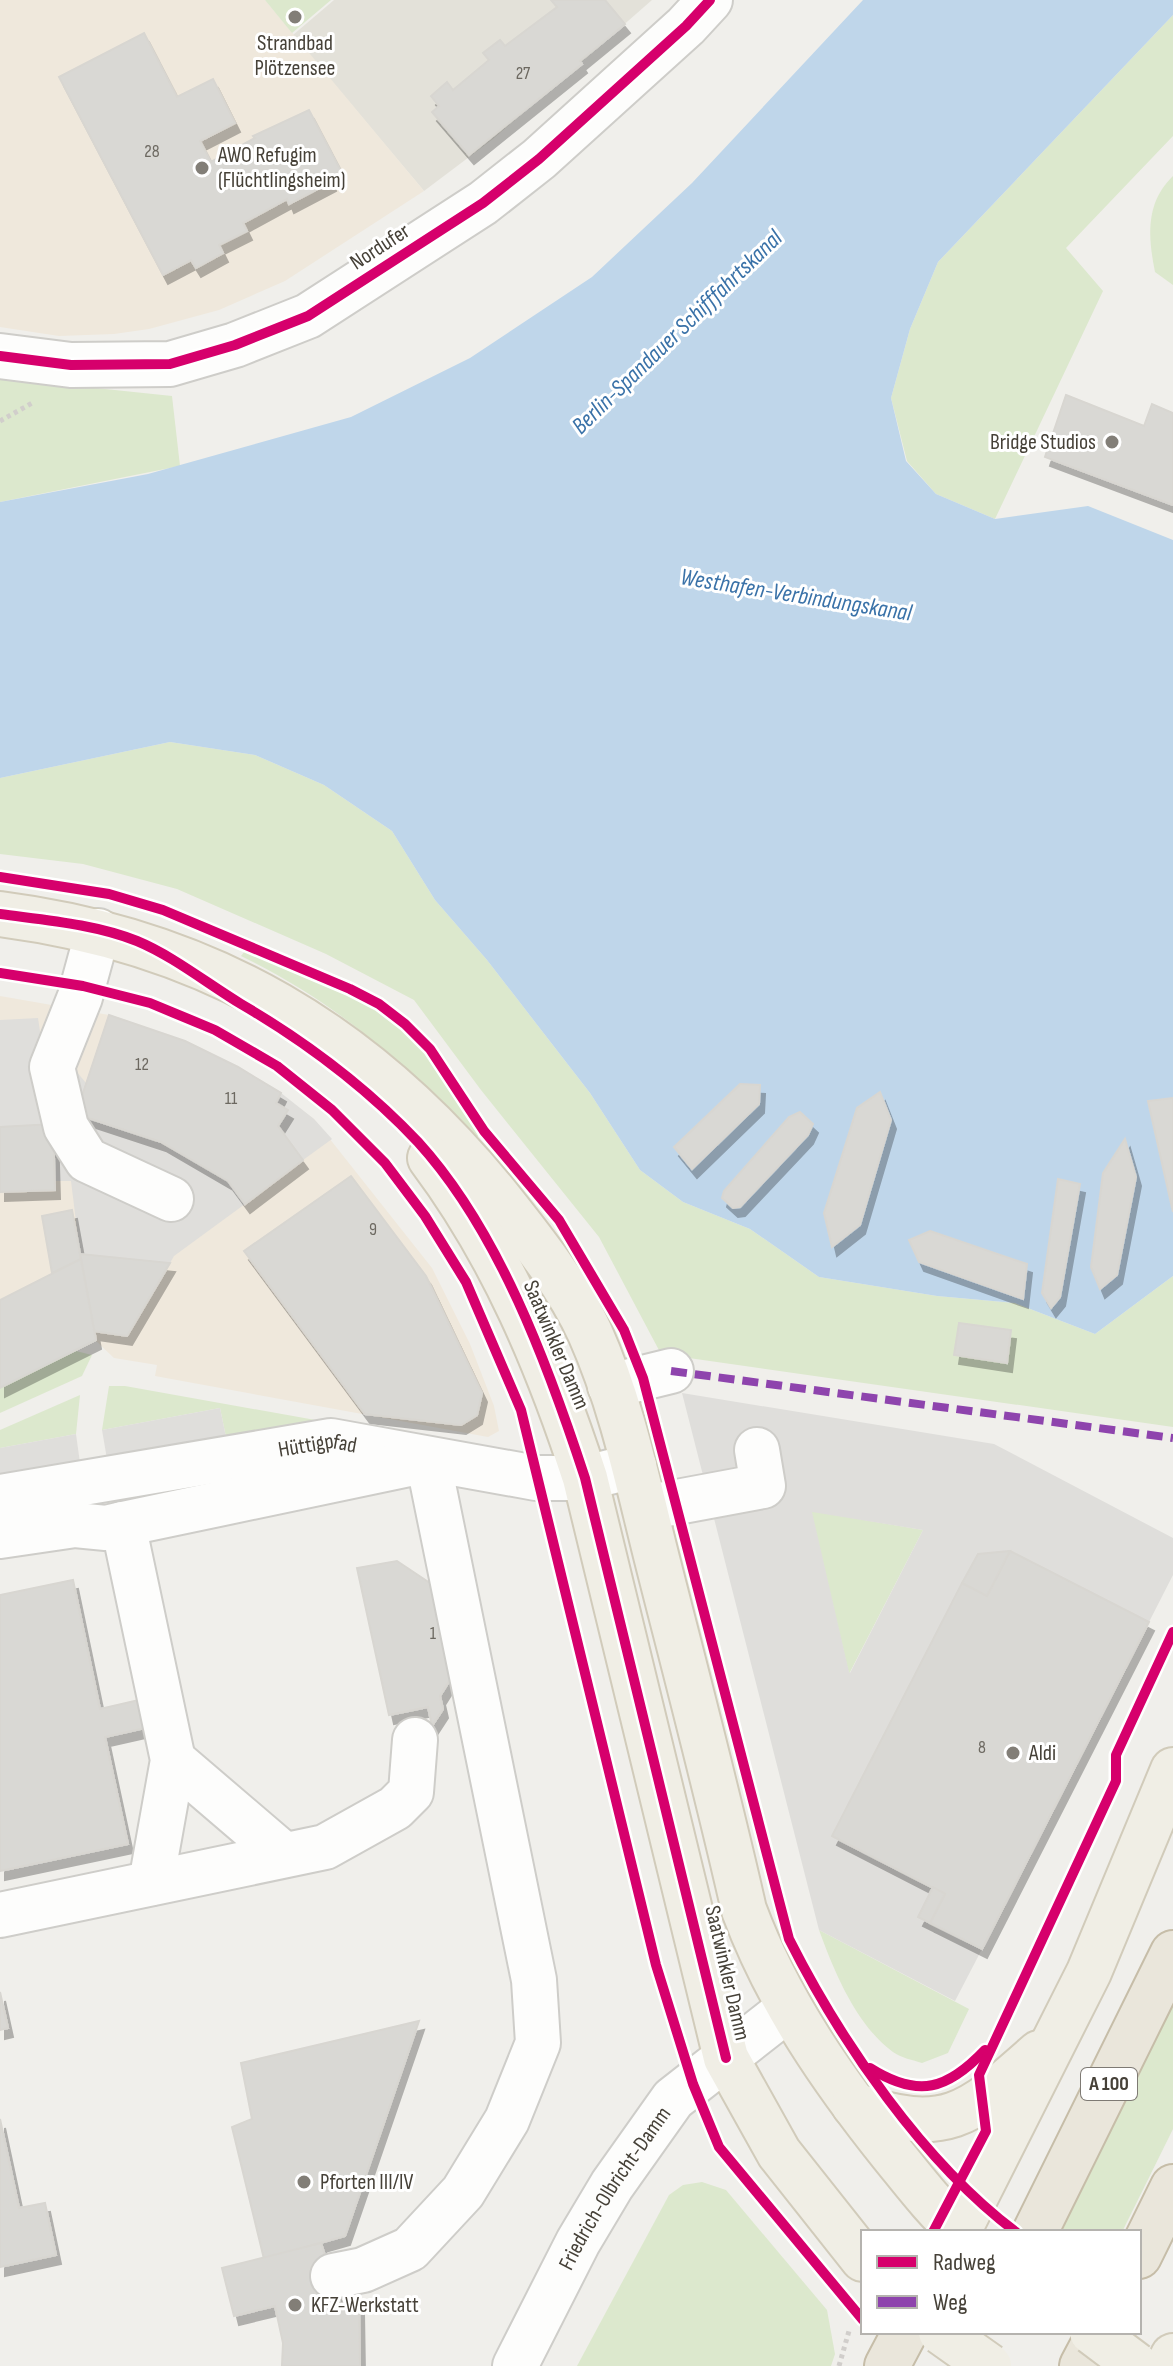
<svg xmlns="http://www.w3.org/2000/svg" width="1173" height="2366" font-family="'Sofia Sans Condensed',sans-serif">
<defs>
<filter id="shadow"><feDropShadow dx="5" dy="9" stdDeviation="0" flood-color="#0004"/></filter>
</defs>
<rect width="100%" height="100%" fill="#f0efeb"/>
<!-- residential -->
<path fill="#e3e1d9" d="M334 0H652L493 139 424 191 293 35Z"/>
<!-- commercial -->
<g fill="#efe8dc">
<path d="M0 0H265L424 191 285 281 219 310 149 329 114 334 59 336 0 327Z"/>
<path d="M0 996 109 1015 185 1041 261 1080 314 1119 432 1268 470 1344 494 1406 499 1431 488 1437 155 1376 157 1365 114 1358 96 1341 0 1388Z"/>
</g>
<!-- green -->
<g fill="#dce8cd">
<path d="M265 0H331L292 33Z"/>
<path d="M1173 15V136L1066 248 1103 291 995 519 936 494 907 461 891 398 910 329 938 262Z"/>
<path d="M1173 176V285L1155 272C1148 237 1145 203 1173 176Z"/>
<path d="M0 378 172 396 180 466 0 502Z"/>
<path d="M170 742 255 755 324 785 392 831 435 900 487 960 590 1093 640 1170 683 1202 750 1229 819 1277 937 1296 1015 1303 1095 1334 1173 1276V1427L661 1354 599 1237 481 1090 414 1000 326 954 177 889 83 864 0 854V778Z"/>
<path d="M248 947C296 969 365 989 403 1025 434 1055 455 1095 479 1131L477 1139H471C405 1060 333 1001 241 956Z"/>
<path d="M76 1351 92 1355 82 1376 0 1413V1388Z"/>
<path d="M109 1386H125L321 1421 226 1437 220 1408 102 1430Z"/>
<path d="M80 1395 76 1434 0 1448V1430Z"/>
<path d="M811 1511 923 1530 849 1674Z"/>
<path d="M819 1930 969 2009 948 2053 922 2063C913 2060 901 2058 893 2052 856 2025 834 1971 819 1930Z"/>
<path d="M1173 2005V2129L1122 2232H1067L1063 2229Z"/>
<path d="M702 2182 726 2190 827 2310 835 2354 831 2366H577L669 2195 683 2185Z"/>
</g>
<!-- parking -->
<g fill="#dfdedb" fill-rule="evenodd">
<path d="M38 1018 43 1051 71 1065 86 1083 76 1113 154 1139 228 1181 245 1204 174 1256 170 1263 80 1254 71 1181H55L52 1125 0 1127V1020Z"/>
<path d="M281 1093 314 1119 332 1139 303 1160 278 1126 288 1111 276 1103Z"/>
<path d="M682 1393 994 1444 1173 1538V1575L1149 1622 1010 1551 945 1894 931 1923 982 1949 955 2001 819 1930ZM812 1512 923 1530 850 1673 849 1672Z"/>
<path d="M220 1408 226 1437 107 1459 102 1430Z"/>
<path d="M76 1434 80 1463 0 1477V1448Z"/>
</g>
<!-- water -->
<path fill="#bfd6ea" d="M863 0H1173V15L938 262 910 329 891 398 906 461 936 494 995 519 1088 506 1173 540V1276L1095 1334 1015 1303 937 1296 819 1277 750 1229 683 1202 640 1170 590 1093 487 960 435 900 392 831 324 785 255 755 170 742 0 778V502L148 474 351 417 470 358 592 277 692 183Z"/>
<!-- building -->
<g fill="#d9d8d4" stroke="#d8d6d1" stroke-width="2" filter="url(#shadow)">
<path d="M551 0H605L625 24 580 61 582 64 469 155 432 112 439 106 431 96 447 82 453 90 489 60 483 53 500 40 505 46 557 7Z"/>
<path d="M144 33 177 97 213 79 235 123 200 141 211 162 255 138 253 136 309 110 341 171 329 177 331 182 289 204 287 199 243 223 247 231 219 245 223 253 196 268 191 260 163 275 59 77Z"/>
<path d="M1066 395 1144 426 1152 404 1173 413V505L1045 457Z"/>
<path d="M109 1015 185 1041 238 1067 281 1093 276 1103 288 1110 278 1126 303 1160 245 1204 228 1181 161 1142 76 1114Z"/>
<path d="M740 1084 760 1085 759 1104 692 1169 674 1147Z"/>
<path d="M880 1092 891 1120 860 1225 832 1247 824 1213 857 1108Z"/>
<path d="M1173 1098V1212L1148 1101Z"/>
<path d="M800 1112 813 1124 808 1135 740 1207 733 1208 722 1198 724 1191 789 1117Z"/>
<path d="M53 1124 55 1190 0 1192V1127Z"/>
<path d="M1125 1139 1136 1177 1117 1275 1100 1289 1091 1267 1103 1173Z"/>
<path d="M351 1176 426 1276 482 1393 477 1415 461 1425 365 1414 244 1251Z"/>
<path d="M1058 1179 1080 1184 1060 1297 1051 1308 1042 1293Z"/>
<path d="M72 1210 81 1259 52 1273 42 1216Z"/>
<path d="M930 1231 1027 1264 1023 1299 919 1262 909 1240Z"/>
<path d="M80 1254 170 1263 127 1336 94 1331Z"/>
<path d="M81 1259 96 1340 0 1388V1300Z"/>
<path d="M959 1323 1011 1330 1007 1363 954 1355Z"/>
<path d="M1010 1551 1149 1622 982 1949 930 1923 945 1894 832 1836 962 1583 987 1596Z"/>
<path d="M1010 1551 987 1596 962 1583 978 1554Z"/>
<path d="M397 1561 430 1583 437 1618 442 1620 450 1680 440 1696 443 1709 432 1726 428 1707 389 1715 357 1568Z"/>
<path d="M73 1580 100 1709 139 1700 145 1728 105 1737 128 1844 0 1871V1595Z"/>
<path d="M933 1887 945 1894 930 1923 918 1917Z"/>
<path d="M0 1992 8 2028 0 2030Z"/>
<path d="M419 2021 345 2236 264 2259 232 2127 252 2119 241 2063Z"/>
<path d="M0 2119 19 2208 45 2203 56 2255 0 2267Z"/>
<path d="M321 2243 340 2303 359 2304 360 2366H282L283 2343 275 2306 234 2316 222 2268Z"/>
</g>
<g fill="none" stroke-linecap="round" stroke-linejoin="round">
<!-- minor casing -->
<g stroke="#cecdc9" stroke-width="48">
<g id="minor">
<path d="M0 356 71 365 170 364 235 345 308 316 483 203 539 159 686 26 710 0"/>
<path d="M98 931 80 997 52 1067 66 1127 87 1160 171 1199"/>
<path d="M610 1386 671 1371"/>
<path id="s1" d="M0 1497 331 1441 536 1478H585L634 1466"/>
<path d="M645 1508 763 1486 757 1450"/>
<path d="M123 1524 428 1460 534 1980 538 2043 507 2120 463 2192 410 2249 363 2270 333 2276"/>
<path d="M0 1536 75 1525 106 1528 123 1524 173 1760 151 1883"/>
<path d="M173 1760 284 1855"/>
<path d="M0 1915 325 1847 395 1808 411 1792 415 1740"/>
<path id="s2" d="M515 2366 578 2242 612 2185 673 2099 788 2009"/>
</g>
</g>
<!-- major casing -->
<g stroke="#d1cbba" stroke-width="48">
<g id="major">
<path d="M0 914C209 941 367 1035 499 1198 533 1241 567 1283 590 1333 623 1407 639 1489 659 1567 688 1681 718 1795 744 1910 778 2001 832 2079 892 2154 914 2181 935 2209 961 2232"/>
<path d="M430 1158C502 1254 548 1364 585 1478L726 2058 779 2153 863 2259"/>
<path d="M854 2105C947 2137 970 2114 1039 2053"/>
<path d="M958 2232 1089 1972 1173 1770"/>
<path d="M1168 2366 1173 2356"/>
</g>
</g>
<!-- highway casing -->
<g stroke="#c6bda8" stroke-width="48">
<g id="highway">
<path d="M1035 2232 1173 1953"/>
<path d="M1139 2256 1173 2187"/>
<path d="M887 2366 905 2332"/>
<path d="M1082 2366 1100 2332"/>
</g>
</g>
<!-- path -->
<g stroke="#d1cecb" stroke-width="5" stroke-dasharray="4 4" stroke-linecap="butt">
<path d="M0 421 34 402"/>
<path d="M839 2366 849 2331"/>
</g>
<!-- minor -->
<use href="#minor" stroke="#fdfdfc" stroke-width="44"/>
<!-- major -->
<use href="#major" stroke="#f0eee5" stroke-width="44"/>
<!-- highway -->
<use href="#highway" stroke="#eae6db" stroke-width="44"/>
<!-- major-bridge casing -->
<g stroke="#d1cbba" stroke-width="48" stroke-linecap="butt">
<g id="major-bridge">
<path d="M941 2332 989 2366"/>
<path d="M1092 2332 1136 2365"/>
</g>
</g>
<!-- major-bridge -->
<use href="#major-bridge" stroke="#f0eee5" stroke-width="44"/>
<!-- quiet -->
<path stroke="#8e44ad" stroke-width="8" stroke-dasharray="16 8" stroke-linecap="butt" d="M671 1371 1173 1438"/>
<!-- cycleway casing -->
<g stroke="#fff" stroke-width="15">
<g id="cycleway">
<path d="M0 356 71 365 170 364 235 345 308 316 483 203 539 159 686 26 710 0"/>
<path d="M0 877 109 894 163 910 350 989 379 1004 405 1024 430 1049 484 1131 559 1220 624 1330 643 1378 789 1939C841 2042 923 2162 1016 2232"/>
<path d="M0 914C44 920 95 924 137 941 173 956 208 984 241 1004 306 1042 366 1087 418 1142 499 1231 548 1365 585 1478L726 2058"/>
<path d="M0 973 83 986 150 1003 215 1030 277 1066 332 1110 385 1163 425 1216 466 1282 521 1410 656 1965 693 2084 719 2147 863 2320"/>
<path d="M870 2068C919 2099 948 2089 985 2050"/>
<path d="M933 2232 986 2131 979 2075 1116 1781V1755L1173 1632"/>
</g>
</g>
<!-- cycleway -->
<use href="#cycleway" stroke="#d6006c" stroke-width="10"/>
</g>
<!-- markers -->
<g fill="#827e77" stroke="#fff" stroke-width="3">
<circle cx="295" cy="17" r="8"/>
<circle cx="202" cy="168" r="8"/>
<circle cx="1112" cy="442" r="8"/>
<circle cx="1013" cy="1753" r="8"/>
<circle cx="304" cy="2182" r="8"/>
<circle cx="295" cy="2305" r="8"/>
</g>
<g text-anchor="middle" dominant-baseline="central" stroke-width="6" stroke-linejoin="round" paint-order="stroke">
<!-- number labels -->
<g font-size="18" fill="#6c6860">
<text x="523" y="73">27</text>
<text x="152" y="151">28</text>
<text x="142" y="1064">12</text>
<text x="231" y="1098">11</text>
<text x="373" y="1229">9</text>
<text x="433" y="1633">1</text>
<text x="982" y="1747">8</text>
</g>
<!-- shield labels -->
<rect fill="#fff" stroke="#7e7a74" stroke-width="2" x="1081" y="2068" width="56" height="32" rx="6"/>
<g font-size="20" font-weight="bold" fill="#464138">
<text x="1109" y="2084">A 100</text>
</g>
<!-- poi labels -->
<g font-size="22" fill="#464138" stroke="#fff" text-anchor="start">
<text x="295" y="43" text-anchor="middle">Strandbad<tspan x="295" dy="25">Plötzensee</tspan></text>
<text x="218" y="155">AWO Refugim<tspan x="218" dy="25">(Flüchtlingsheim)</tspan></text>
<text x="1096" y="442" text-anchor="end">Bridge Studios</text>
<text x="1029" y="1753">Aldi</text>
<text x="320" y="2182">Pforten III/IV</text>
<text x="311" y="2305">KFZ-Werkstatt</text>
</g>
<!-- street labels -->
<g font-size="22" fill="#464138" stroke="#fff">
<text transform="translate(380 247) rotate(-33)">Nordufer</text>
<text transform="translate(556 1345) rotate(67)">Saatwinkler Damm</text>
<text stroke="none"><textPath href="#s1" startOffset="322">Hüttigpfad</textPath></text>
<text transform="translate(727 1973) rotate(77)">Saatwinkler Damm</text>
<text stroke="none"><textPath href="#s2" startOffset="204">Friedrich-Olbricht-Damm</textPath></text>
</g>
<!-- water labels -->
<g font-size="24" font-style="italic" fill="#3a72a8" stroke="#fff">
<text transform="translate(677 332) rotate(-44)">Berlin-Spandauer Schifffahrtskanal</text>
<text transform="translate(796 595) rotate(9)">Westhafen-Verbindungskanal</text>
</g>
</g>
<!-- legend -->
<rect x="861" y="2230" width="280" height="104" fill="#ffffff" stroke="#b5b3af" stroke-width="2"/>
<rect x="877" y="2256" width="40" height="12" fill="#d6006c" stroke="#b5b3af" stroke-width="2"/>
<text x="933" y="2270" font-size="24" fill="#464138">Radweg</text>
<rect x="877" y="2296" width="40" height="12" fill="#8e44ad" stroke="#b5b3af" stroke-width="2"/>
<text x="933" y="2310" font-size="24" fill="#464138">Weg</text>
</svg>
